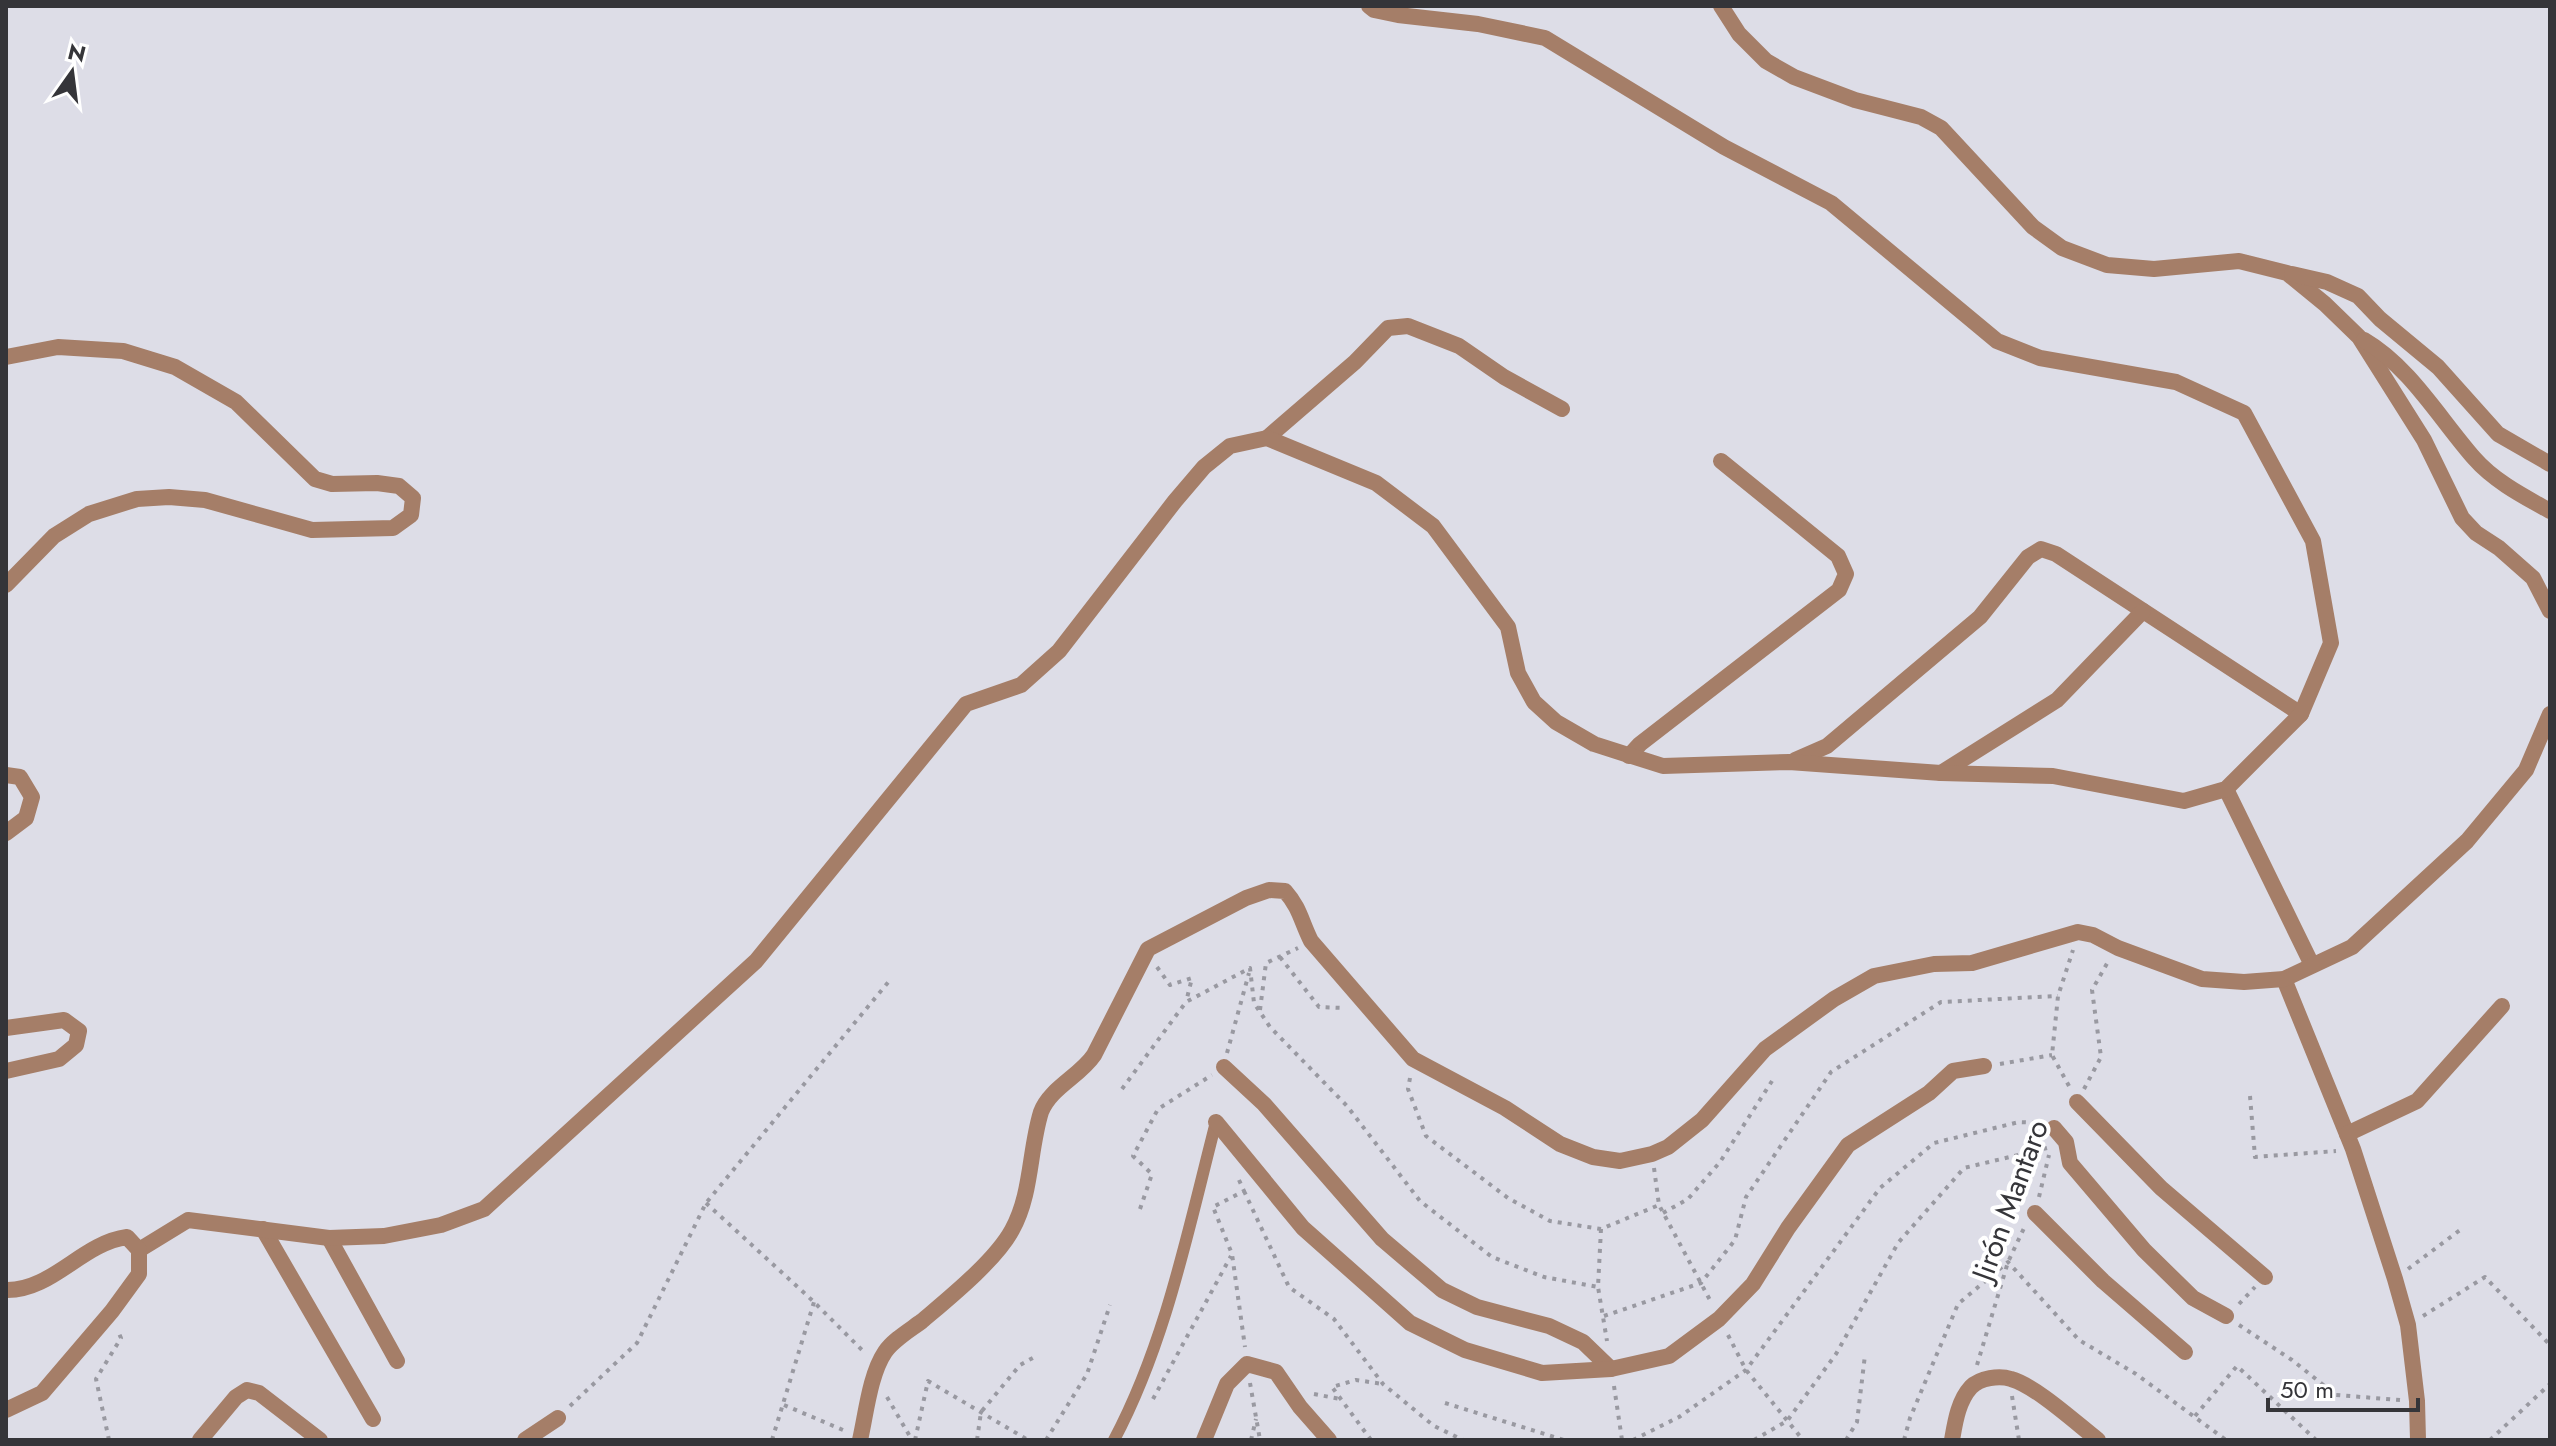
<svg xmlns="http://www.w3.org/2000/svg" width="2556" height="1446" font-family="Jost,sans-serif">
<rect width="100%" height="100%" fill="#dddde7"/>
<g fill="none" stroke-linecap="round" stroke-linejoin="round">
<!-- path -->
<g stroke="#9999a1" stroke-width="4" stroke-dasharray="4 6" stroke-linecap="butt">
<path d="M1280 957 1319 1007 1345 1008"/>
<path d="M1157 967 1170 985 1192 978 1186 1002"/>
<path d="M1260 1010 1266 963 1298 948"/>
<path d="M1227 1053 1249 973"/>
<path d="M2000 1064 2052 1055"/>
<path d="M1410 1078 1408 1089 1426 1136 1508 1198 1550 1221 1601 1229 1659 1205"/>
<path d="M2069 1086 2052 1055 2058 996 2073 950"/>
<path d="M1122 1089 1186 1002 1250 968 1254 1003 1270 1027 1347 1106 1420 1201 1492 1257 1544 1277 1598 1287"/>
<path d="M2084 1089 2101 1057 2092 990 2109 960"/>
<path d="M2250 1096 2255 1157 2336 1151"/>
<path d="M1654 1168 1659 1205 1711 1302"/>
<path d="M1239 1180 1244 1191 1213 1207 1232 1254 1245 1347"/>
<path d="M1244 1191 1289 1287 1334 1319 1383 1384 1434 1426 1463 1440"/>
<path d="M2039 1197 2049 1155"/>
<path d="M706 1203 814 1302 864 1352"/>
<path d="M1140 1209 1152 1174 1133 1156 1158 1109 1212 1075"/>
<path d="M1663 1213 1688 1199 1720 1162 1772 1081"/>
<path d="M1601 1229 1598 1287 1607 1341"/>
<path d="M2408 1269 2464 1227"/>
<path d="M2239 1304 2255 1287"/>
<path d="M1604 1316 1701 1283 1735 1240 1746 1197 1831 1072 1941 1002 2058 996"/>
<path d="M2423 1316 2485 1277 2550 1345"/>
<path d="M2239 1325 2292 1360 2336 1395 2400 1400"/>
<path d="M1728 1335 1746 1370 1803 1440"/>
<path d="M1977 1365 2008 1262 2025 1226"/>
<path d="M1250 1383 1260 1440"/>
<path d="M1614 1386 1622 1440"/>
<path d="M1314 1394 1340 1399"/>
<path d="M2012 1396 2019 1440"/>
<path d="M887 1397 912 1440"/>
<path d="M1153 1399 1231 1256"/>
<path d="M1445 1403 1564 1440"/>
<path d="M784 1405 843 1430"/>
<path d="M570 1406 637 1343 706 1203 890 980"/>
<path d="M2195 1416 2237 1366 2316 1440"/>
<path d="M109 1440 96 1379 121 1338 118 1331"/>
<path d="M772 1440 814 1302"/>
<path d="M915 1440 928 1381 1028 1440"/>
<path d="M977 1440 981 1412 1020 1365 1038 1355"/>
<path d="M1046 1440 1087 1374 1110 1305"/>
<path d="M1251 1440 1256 1419"/>
<path d="M1371 1440 1332 1387 1356 1380 1383 1384"/>
<path d="M1633 1440 1679 1417 1746 1370 1880 1188 1934 1143 2019 1122 2039 1123"/>
<path d="M1754 1440 1787 1421 1836 1354 1898 1243 1964 1168 2047 1148"/>
<path d="M1846 1440 1857 1422 1865 1355"/>
<path d="M1904 1440 1910 1418 1958 1304 2008 1262 2079 1340 2136 1374 2226 1440"/>
<path d="M2490 1440 2550 1384"/>
</g>
<!-- pedestrian -->
<path stroke="#a57e68" stroke-width="12" d="M1114 1440C1166 1342 1188 1230 1216 1122"/>
<!-- minor -->
<g stroke="#a57e68" stroke-width="16">
<path d="M1721 6 1739 34 1766 61 1794 77 1855 100 1921 117 1941 128 2033 227 2062 248 2107 265 2154 269 2239 261 2287 273 2325 304 2359 337 2424 440 2462 518 2476 533 2499 548 2533 578 2550 611"/>
<path d="M2292 274 2327 282 2358 296 2380 319 2438 367 2498 434 2550 464"/>
<path d="M2364 340C2410 367 2439 418 2474 458 2494 481 2523 496 2550 511"/>
<path d="M1267 438 1355 362 1388 328 1408 326 1459 346 1504 377 1562 409"/>
<path d="M1629 756 1640 744 1839 590 1846 574 1838 556 1721 461"/>
<path d="M1795 760 1827 746 1980 617 2028 557 2041 549 2056 554 2301 714"/>
<path d="M1941 773 2057 700 2143 611"/>
<path d="M2226 789 2312 965"/>
<path d="M2284 979 2353 1149 2395 1279 2408 1325 2417 1401 2418 1440"/>
<path d="M1224 1067 1264 1104 1382 1239 1442 1290 1477 1307 1549 1326 1583 1342 1611 1369"/>
<path d="M2077 1102 2161 1188 2265 1277"/>
<path d="M1216 1122 1303 1228 1410 1323 1465 1350 1542 1373 1611 1369 1669 1356 1719 1319 1753 1284 1788 1228 1848 1145 1929 1093 1953 1071 1984 1066"/>
<path d="M2054 1128 2066 1142 2070 1163 2144 1250 2193 1298 2226 1316"/>
<path d="M2347 1134 2417 1101 2502 1006"/>
<path d="M2035 1213 2103 1281 2185 1352"/>
<path d="M263 1229 373 1419"/>
<path d="M329 1238 397 1361"/>
<path d="M139 1250 188 1220 329 1238 384 1236 441 1225 484 1209 756 961 966 704 1021 685 1059 651 1175 501 1204 467 1230 446 1267 438 1376 483 1433 526 1508 627 1518 673 1534 702 1556 722 1594 744 1663 766 1789 762 1941 773 2053 776 2184 801 2226 789 2301 714 2331 643 2313 541 2244 413 2176 382 2040 358 1997 341 1831 203 1724 147 1545 38 1478 24 1398 15 1374 10 1369 6"/>
<path d="M200 1440 236 1397 247 1390 259 1393 320 1440"/>
<path d="M525 1440 558 1418"/>
<path d="M860 1440C866 1414 870 1374 885 1352 893 1340 910 1330 922 1321 949 1298 995 1261 1012 1230 1032 1194 1029 1151 1041 1112 1050 1088 1080 1076 1094 1055L1148 949 1246 898 1269 890 1285 891C1300 908 1301 921 1311 941L1413 1059 1505 1108 1560 1144 1593 1157 1620 1161 1652 1154 1668 1147 1702 1120 1765 1049 1834 999 1874 976 1934 964 1972 963 2078 932 2093 935 2118 948 2202 979 2244 982 2284 979 2352 947 2467 841 2526 770 2550 714"/>
</g>
<!-- tertiary -->
<g stroke="#a57e68" stroke-width="16">
<path d="M6 357 58 347 123 351 175 367 236 402 315 479 332 484 377 483 399 486 413 498 411 515 393 528 312 530 205 500 169 497 137 499 89 514 54 536 6 585"/>
<path d="M6 775 20 777 32 797 26 818 6 833"/>
<path d="M6 1028 64 1020 79 1031 76 1045 59 1059 6 1071"/>
<path d="M6 1290C52 1291 82 1243 127 1237L139 1250V1274L112 1311 42 1393 6 1410"/>
<path d="M1204 1440 1227 1384 1247 1364 1276 1372 1300 1407 1329 1440"/>
<path d="M1952 1440C1955 1423 1958 1401 1971 1387 1980 1378 1999 1375 2011 1379 2036 1386 2076 1423 2098 1440"/>
</g>
</g>
<g text-anchor="middle" dominant-baseline="central" stroke-width="8" stroke-linejoin="round" paint-order="stroke">
<!-- street labels -->
<g font-size="30" fill="#353539" stroke="#fff">
<text transform="translate(2010 1200) rotate(-70)">Jirón Mantaro</text>
</g>
</g>
<!-- border -->
<rect width="2556" height="1446" fill="none" stroke="#353539" stroke-width="16"/>
<!-- north arrow -->
<g transform="translate(72 72) rotate(14)" stroke="#ffffff" stroke-width="6" paint-order="stroke">
<path d="M0-6L14 30L0 20L-14 30Z" fill="#353539"/>
<text y="-12" font-size="22" font-weight="bold" text-anchor="middle" fill="#353539">N</text>
</g>
<!-- scale -->
<path d="M2268 1398v12h150v-12" fill="none" stroke="#353539" stroke-width="4"/>
<text x="2280" y="1398" font-size="24" fill="#353539" stroke="#ffffff" stroke-width="6" paint-order="stroke">50 m</text>
</svg>
